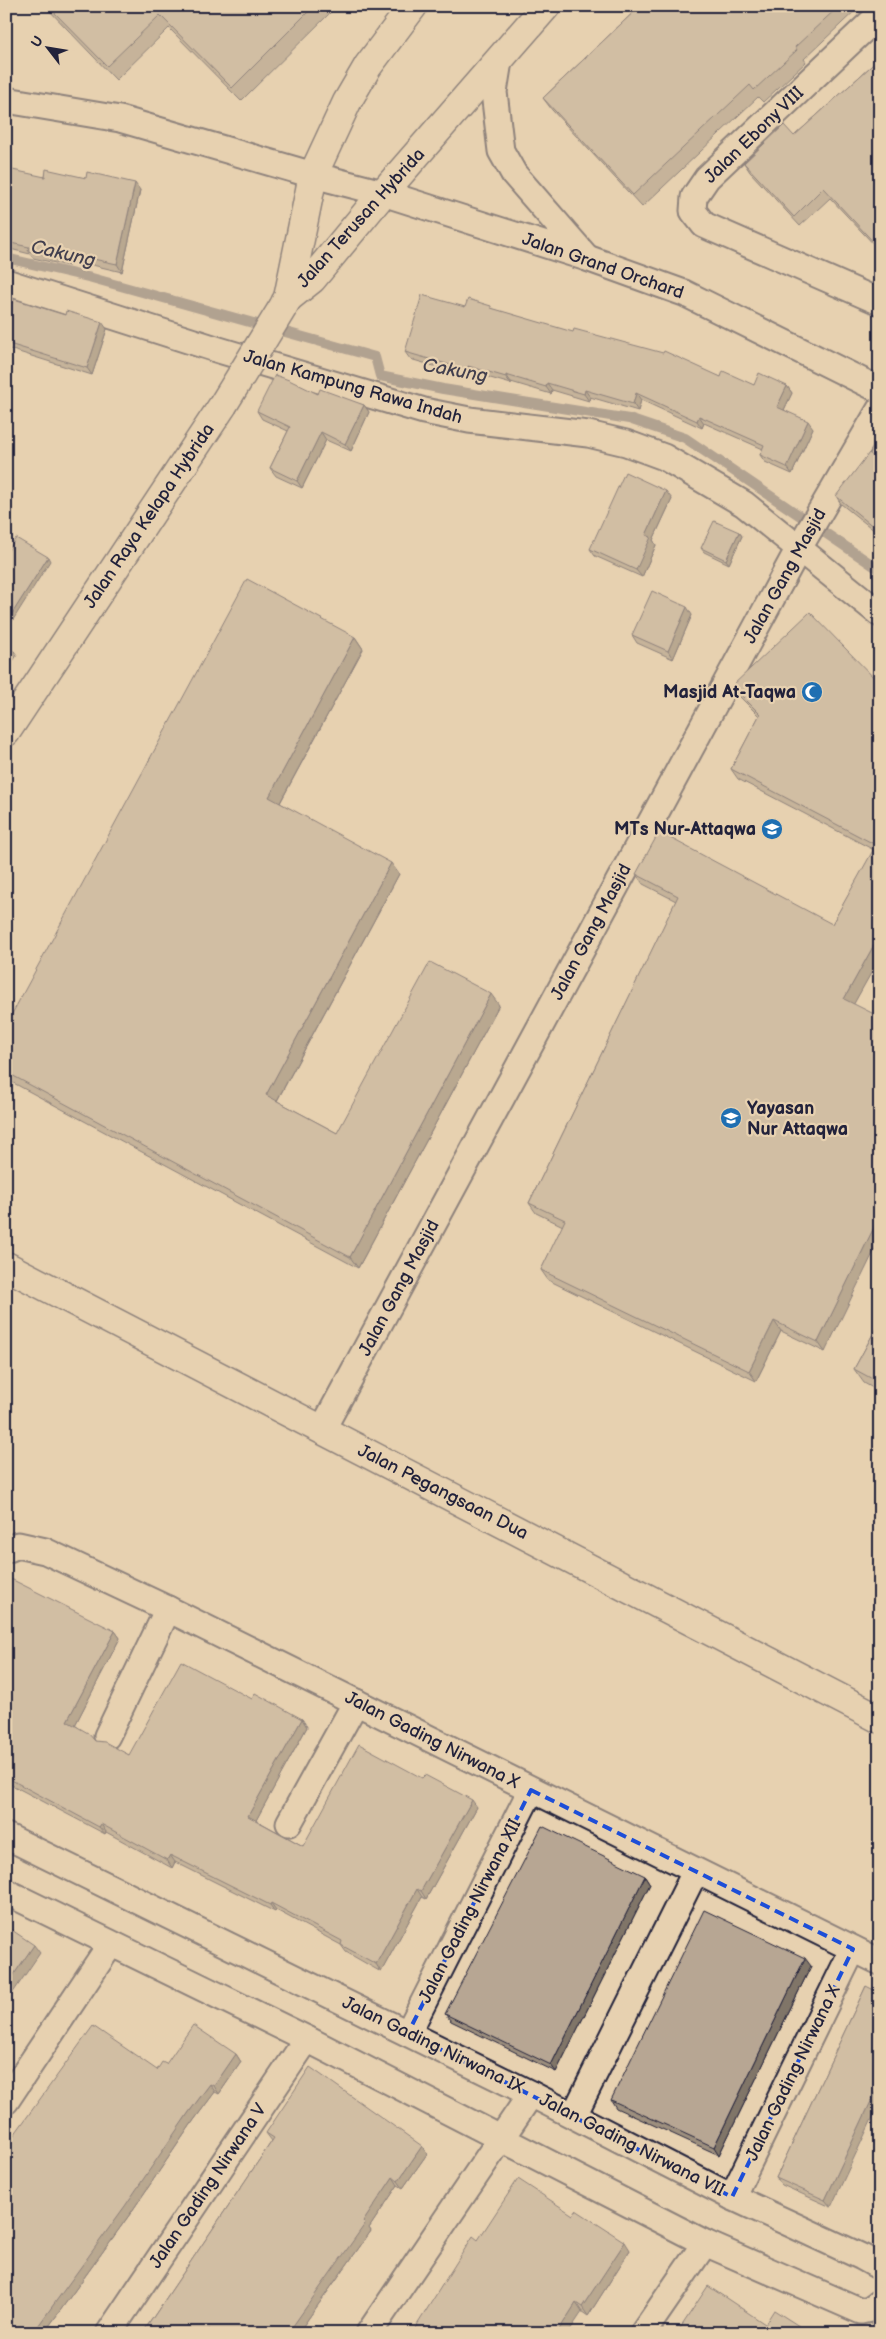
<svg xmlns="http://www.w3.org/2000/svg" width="886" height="2339" font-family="'Balsamiq Sans',sans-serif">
<rect width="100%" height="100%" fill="#e7d1b0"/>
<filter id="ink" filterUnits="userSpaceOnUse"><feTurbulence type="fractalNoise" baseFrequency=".02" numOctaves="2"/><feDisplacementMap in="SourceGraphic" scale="10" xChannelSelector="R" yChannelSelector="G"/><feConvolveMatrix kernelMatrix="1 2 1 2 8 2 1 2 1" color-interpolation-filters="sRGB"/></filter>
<g filter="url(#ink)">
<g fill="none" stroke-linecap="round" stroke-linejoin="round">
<!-- stream -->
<path stroke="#706769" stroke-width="10" d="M6 258 92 278 375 357 380 376 443 389 629 419 685 438 880 570"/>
<!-- street casing -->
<g stroke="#22223b" stroke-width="29">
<g id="street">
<path d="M880 14 707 178 694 197 693 211 704 225 880 302"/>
<path d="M499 61 494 92 501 151 514 174 587 258"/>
<path d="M6 100 120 119 313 175 383 193 587 258 684 293 880 390"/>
<path d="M6 282 219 350 424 411 469 420 588 434 626 443 664 457 744 504 880 614"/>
<path d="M322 1430 799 548 880 409"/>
<path d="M6 1550 18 1545 45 1551 168 1609 880 1962"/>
<path d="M107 1736 168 1609"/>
<path d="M289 1823 356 1702"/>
<path d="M6 1836 531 2094 732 2197 862 2257 880 2267"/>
<path d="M6 1892 307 2039 705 2243 643 2333"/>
<path d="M408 2033 531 1790"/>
<path d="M6 2101 110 1945"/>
<path d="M574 2115 695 1872"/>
<path d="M732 2197 853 1949"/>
<path d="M705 2243 861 2311 870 2309 880 2302"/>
<path d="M109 2333 307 2039"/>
<path d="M369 2333 531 2094"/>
</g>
</g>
<!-- secondary casing -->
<g stroke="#22223b" stroke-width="31">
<g id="secondary">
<path d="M288 298 312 279 383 193 546 6"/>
<path d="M285 303 288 298 313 175 347 102 368 66 413 6"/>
<path d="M6 732 223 405"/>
<path d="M6 1266 880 1719"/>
</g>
</g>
<!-- street -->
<use href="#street" stroke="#e7d1b0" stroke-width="25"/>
<!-- secondary -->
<use href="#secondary" stroke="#e7d1b0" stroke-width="28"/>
<!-- secondary-bridge casing -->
<g stroke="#22223b" stroke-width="31" stroke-linecap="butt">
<path id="secondary-bridge" d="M223 405 283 307"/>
</g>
<!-- secondary-bridge -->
<use href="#secondary-bridge" stroke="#e7d1b0" stroke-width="28"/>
</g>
<!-- wall -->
<g fill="#9d8f7e" stroke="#22223b">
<path d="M45 6H337L241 101 169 28 116 80Z"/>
<path d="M640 6H860L804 59 806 62 763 102 758 97 642 207 552 110 543 98Z"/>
<path d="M880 58V251L830 198 800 226 750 172 744 163 794 136Z"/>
<path d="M6 177H45L140 190 122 272 71 260 69 266 33 258 30 254 6 248Z"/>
<path d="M6 301 107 329 92 375 6 348Z"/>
<path d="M465 307 493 309 721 377 754 385 787 386 792 393 784 410 813 428 792 474 765 462 760 455 763 449 704 423 702 428 641 400 638 411 590 397 589 401 552 390 551 394 511 382V384L473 373 472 377 410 359 405 352Z"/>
<path d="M318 394 364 405 369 412 351 451 326 440 302 488 276 476 270 468 288 431 262 419 257 411Z"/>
<path d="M880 462V535L841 504 836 496Z"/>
<path d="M672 499 653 540 656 545 642 577 595 556 590 549Z"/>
<path d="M739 532 742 536 729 564 704 552 701 548Z"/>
<path d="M692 615 673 659 637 643 632 635Z"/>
<path d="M355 637 363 649 280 803 399 874 277 1101 337 1133 499 1005 358 1268 6 1079V1025Z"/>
<path d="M880 684V957L853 1004 825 1352 781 1331 756 1381 548 1280 541 1270 563 1226 536 1213 529 1203 676 901 643 884 636 874 832 924 874 850 738 779 731 769 759 716 739 696 732 686Z"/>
<path d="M880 1321V1392L864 1383 854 1369Z"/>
<path d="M6 1583 115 1631 120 1638 75 1725 95 1741 129 1755 252 1699 302 1719 307 1727 256 1820 303 1846 422 1778 477 1807 426 1899 422 1897 381 1972 346 1952 341 1945 276 1910 275 1912 175 1862 172 1868 106 1832 105 1834 6 1782Z"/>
<path d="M645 1876 650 1884 556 2072 451 2021 445 2014Z"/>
<path d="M811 1966 719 2155 616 2108 611 2100Z"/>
<path d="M866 1986 831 2207 782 2185 776 2178Z"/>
<path d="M236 2054 241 2062 219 2094 215 2092 194 2120 130 2214 44 2333H12L6 2329V2146L157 2070 166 2064Z"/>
<path d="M266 2133 422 2146 427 2154 403 2188 398 2185 369 2228 371 2231 298 2333H139L144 2331 272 2141Z"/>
<path d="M573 2215 630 2250 588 2316 478 2240Z"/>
</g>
<!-- shaded-wall -->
<g fill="#807467" stroke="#22223b">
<path d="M135 183 140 190 122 272 117 264Z"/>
<path d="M65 253 71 260 69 266 64 258Z"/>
<path d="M102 322 107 329 92 375 87 368Z"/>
<path d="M468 366 473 373 472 377 467 370Z"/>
<path d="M506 375 511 382V384L506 377Z"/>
<path d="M547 383 552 390 551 394 546 387Z"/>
<path d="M787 386 792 393 782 414 777 407Z"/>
<path d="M585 390 590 397 589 401 584 394Z"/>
<path d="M636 393 641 400 638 411 633 404Z"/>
<path d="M364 405 369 412 351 451 345 444Z"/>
<path d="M699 416 704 423 702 428 697 421Z"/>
<path d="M808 421 813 428 792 474 787 467Z"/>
<path d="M321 432 326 440 302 488 297 481Z"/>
<path d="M666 491 672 499 653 540 656 545 642 577 636 570 646 535Z"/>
<path d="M739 532 742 536 729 564 726 560Z"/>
<path d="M48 557 50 561 6 631V623Z"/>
<path d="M687 607 692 615 673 659 668 651Z"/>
<path d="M355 637 363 649 277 808 269 797Z"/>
<path d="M14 651 17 655 6 672V663Z"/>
<path d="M391 863 399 874 274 1106 266 1095Z"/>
<path d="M880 934V957L851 1009 844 999Z"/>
<path d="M491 994 499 1005 358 1268 350 1257Z"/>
<path d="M880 1215V1239L825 1352 818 1342Z"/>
<path d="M774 1321 781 1331 756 1381 749 1371Z"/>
<path d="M115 1631 120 1638 73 1729 67 1721Z"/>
<path d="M302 1719 307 1727 254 1824 248 1816Z"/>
<path d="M472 1800 477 1807 426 1899 421 1891Z"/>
<path d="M101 1824 106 1832 105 1834 99 1827Z"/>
<path d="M170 1855 175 1862 172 1868 167 1860Z"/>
<path d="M645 1876 650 1884 556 2072 551 2065Z"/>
<path d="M417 1889 422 1897 381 1972 376 1964Z"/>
<path d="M271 1903 276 1910 275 1912 270 1905Z"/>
<path d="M34 1945 40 1953 10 1997 6 1991V1986Z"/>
<path d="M805 1958 811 1966 719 2155 714 2147Z"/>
<path d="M236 2054 241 2062 219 2094 214 2086Z"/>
<path d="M880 2082V2102L831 2207 825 2200Z"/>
<path d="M210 2084 215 2092 194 2120 130 2214 44 2333H33L189 2112Z"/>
<path d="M422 2146 427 2154 403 2188 398 2181Z"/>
<path d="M393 2177 398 2185 369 2228 371 2231 298 2333H288Z"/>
<path d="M625 2242 630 2250 588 2316 582 2307Z"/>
<path d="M576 2303 582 2312 568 2333H557Z"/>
<path d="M802 2328 805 2333H799Z"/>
</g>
<!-- building -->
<g fill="#b7a693" stroke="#22223b">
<path d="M48 6H314L232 88 160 15 107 66Z"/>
<path d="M640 6H839L795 47 797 50 754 90 750 85 633 195 543 98Z"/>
<path d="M880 58V249L823 188 794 217 744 163 784 125 794 136Z"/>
<path d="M8 169 45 177 46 169 86 178 87 172 135 183 117 264 65 253 64 258 28 251 29 247 6 242V177Z"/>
<path d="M422 295 465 307 468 299 491 306V308L573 332 574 329 663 353 664 351 721 377 723 371 754 385 759 373 787 386 777 407 808 421 787 467 760 455 764 445 699 416 697 421 636 393 633 404 585 390 584 394 547 383 546 387 506 375V377L468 366 467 370 405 352Z"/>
<path d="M14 299 65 315 66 311 102 322 87 368 6 343V301L13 303Z"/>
<path d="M275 375 289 380 318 394 320 389 364 405 345 444 321 432 297 481 270 468 290 427 257 411Z"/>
<path d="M869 453 880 462V532L836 496Z"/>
<path d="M625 472 666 491 646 535 651 537 636 570 590 549Z"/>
<path d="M714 521 739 532 726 560 701 548Z"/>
<path d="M16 538 48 557 6 623V554Z"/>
<path d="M247 579 355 637 269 797 391 863 266 1095 337 1133 430 962 491 994 350 1257 6 1072V1025Z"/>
<path d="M652 591 687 607 668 651 632 635Z"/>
<path d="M810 612 880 684V934L844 999 880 1017V1215L818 1342 774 1321 749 1371 541 1270 565 1220 529 1203 678 896 636 874 659 832 832 924 876 845 731 769 760 714 732 686Z"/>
<path d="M6 646 14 651 6 663Z"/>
<path d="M880 1321V1383L854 1369Z"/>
<path d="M9 1578 115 1631 67 1721 88 1733 95 1741 105 1742 129 1755 181 1661 252 1699 255 1693 302 1719 248 1816 303 1846 359 1744 422 1778 425 1775 472 1800 421 1891 417 1889 376 1964 341 1945 342 1941 271 1903 270 1905 170 1855 167 1860 101 1824 99 1827 6 1777V1583Z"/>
<path d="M542 1826 645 1876 551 2065 445 2014Z"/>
<path d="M704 1910 805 1958 714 2147 611 2100Z"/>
<path d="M6 1926 34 1945 6 1986Z"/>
<path d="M866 1986 880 1993V2082L825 2200 776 2178Z"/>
<path d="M193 2025 236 2054 214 2086 210 2084 189 2112 125 2206 33 2333H18L6 2325V2146L93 2026 157 2070 162 2062 166 2064Z"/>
<path d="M310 2067 422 2146 398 2181 393 2177 363 2222 365 2224 288 2333H214L209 2329 207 2333H139L141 2330 144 2331 274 2138 266 2133Z"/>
<path d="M518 2179 573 2215 576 2210 625 2242 582 2307 576 2303 557 2333H412L473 2236 478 2240Z"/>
<path d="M708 2286 765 2324 774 2310 802 2328 799 2333H677Z"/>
</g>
</g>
<!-- marked area -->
<path d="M0 0H886V2339H0ZM531 1790 853 1949 732 2197 408 2033Z" fill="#e7d1b0" fill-opacity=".55" fill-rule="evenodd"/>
<path fill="none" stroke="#1d4ed8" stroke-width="4" stroke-dasharray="10 6" stroke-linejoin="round" d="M531 1790 853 1949 732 2197 408 2033Z"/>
<!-- icons -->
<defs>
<g id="mosque-disc" transform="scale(1.125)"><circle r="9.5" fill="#1f6fb2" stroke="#e7d1b0"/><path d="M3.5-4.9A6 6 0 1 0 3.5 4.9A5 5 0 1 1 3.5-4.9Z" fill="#fff"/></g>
<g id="school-disc" transform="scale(1.125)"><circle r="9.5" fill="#1f6fb2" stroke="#e7d1b0"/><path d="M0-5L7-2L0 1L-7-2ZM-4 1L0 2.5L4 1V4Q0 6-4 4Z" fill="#fff"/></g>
</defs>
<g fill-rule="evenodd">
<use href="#mosque-disc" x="812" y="692"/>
<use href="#school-disc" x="772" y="829"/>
<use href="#school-disc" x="731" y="1118"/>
</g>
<g text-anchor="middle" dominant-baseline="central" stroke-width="4.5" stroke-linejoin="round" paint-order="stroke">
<!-- street labels -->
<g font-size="18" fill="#22223b" stroke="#e7d1b0">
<text transform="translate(754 135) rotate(-44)">Jalan Ebony VIII</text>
<text transform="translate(361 218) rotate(-48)">Jalan Terusan Hybrida</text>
<text transform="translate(603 266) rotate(19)">Jalan Grand Orchard</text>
<text transform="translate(353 387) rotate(16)">Jalan Kampung Rawa Indah</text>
<text transform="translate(149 516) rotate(-56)">Jalan Raya Kelapa Hybrida</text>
<text transform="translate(785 576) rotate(-61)">Jalan Gang Masjid</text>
<text transform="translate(591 932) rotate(-62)">Jalan Gang Masjid</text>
<text transform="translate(399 1288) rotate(-62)">Jalan Gang Masjid</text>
<text transform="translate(443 1492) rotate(27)">Jalan Pegangsaan Dua</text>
<text transform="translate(432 1740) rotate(27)">Jalan Gading Nirwana X</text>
<text transform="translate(470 1911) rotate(-63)">Jalan Gading Nirwana XII</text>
<text transform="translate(433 2045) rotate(26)">Jalan Gading Nirwana IX</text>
<text transform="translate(793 2073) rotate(-64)">Jalan Gading Nirwana X</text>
<text transform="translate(632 2145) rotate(27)">Jalan Gading Nirwana VII</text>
<text transform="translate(208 2186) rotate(-56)">Jalan Gading Nirwana V</text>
</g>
<!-- poi labels -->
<g font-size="18" font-weight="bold" fill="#22223b" stroke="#e7d1b0" text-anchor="end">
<text x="796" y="692">Masjid At-Taqwa</text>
<text x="756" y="829">MTs Nur-Attaqwa</text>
<text x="747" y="1108" text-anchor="start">Yayasan<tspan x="747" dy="21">Nur Attaqwa</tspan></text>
</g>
<!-- water labels -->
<g font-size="19" font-style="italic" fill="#423f4e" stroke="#e7d1b0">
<text transform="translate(63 254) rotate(13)">Cakung</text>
<text transform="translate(455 371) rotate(10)">Cakung</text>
</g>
</g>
<!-- margin -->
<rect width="886" height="2339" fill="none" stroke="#e7d1b0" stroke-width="25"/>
<rect x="12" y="12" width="861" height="2314" fill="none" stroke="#22223b" stroke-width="2" filter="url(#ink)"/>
<!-- north arrow -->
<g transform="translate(48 48) rotate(301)" stroke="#e7d1b0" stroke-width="4" paint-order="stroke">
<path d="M0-4L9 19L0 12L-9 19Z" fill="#22223b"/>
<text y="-8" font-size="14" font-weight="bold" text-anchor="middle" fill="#22223b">U</text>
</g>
</svg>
